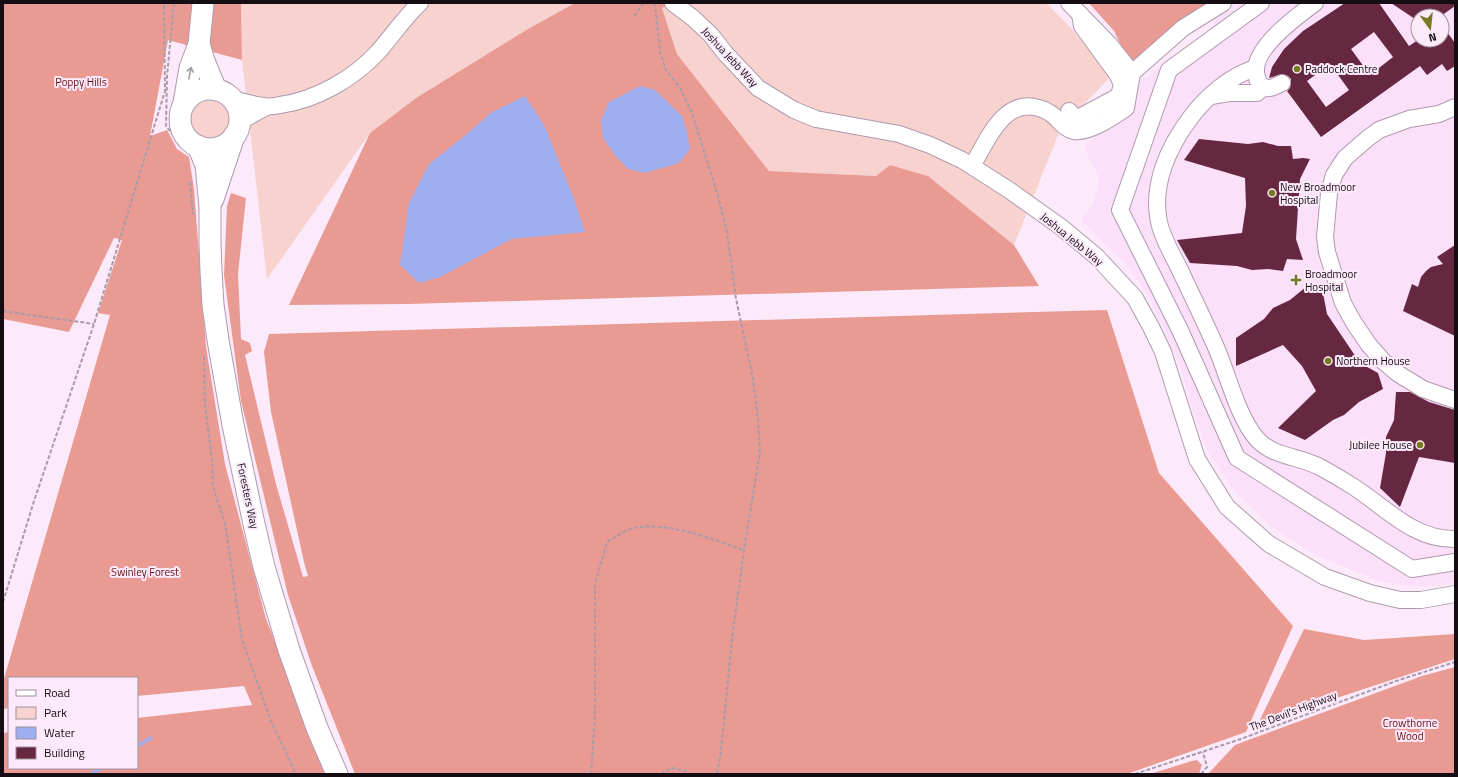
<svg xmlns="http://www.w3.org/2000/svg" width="1458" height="777" font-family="'Titillium Web',sans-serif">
<rect width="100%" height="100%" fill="#fceafa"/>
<!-- built -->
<path fill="#fcdff9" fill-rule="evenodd" d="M1209 3H1455V582L1439 586H1412L1379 581 1319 557 1273 528 1235 492 1208 452 1193 412 1181 370 1150 299 1124 261 1097 237 1081 219 1093 205 1100 179 1084 148 1139 82 1214 27ZM1418 16H1442V40H1418Z"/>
<!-- green -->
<g fill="#f7d2ce">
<path d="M241 3H575L528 29 416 98 370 133 267 279 242 60Z"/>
<path d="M650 3H1046L1069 26 1111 76 1060 130 1014 245 928 176 890 165 876 176 769 171 677 54 662 8Z"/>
<circle cx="210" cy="119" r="21"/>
</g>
<!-- forest -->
<g fill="#e99b93">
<path d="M3 3H241L242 60 168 40 150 136 167 130 177 149 189 157 194 189 206 347 225 464 266 619 328 774H3V733L9 732V768H137V718L252 705 244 686 137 696V678H9V708L3 709V682L110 315 98 313 122 240 114 238 69 332 3 319Z"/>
<path d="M575 3H671L662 8 677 54 769 171 876 176 890 165 928 176 1014 245 1039 286 408 304 289 305 370 133 416 98 528 29Z"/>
<path d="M1089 3H1209L1130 64 1114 31Z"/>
<path d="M231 193 246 198 238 274 241 339 250 343 252 351 245 355 276 484 303 577 308 576 304 562 271 412 264 352 269 334 1107 310 1159 473 1293 626 1246 732 1127 774H355L312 666 288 595 241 401 224 275 227 206Z"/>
<path d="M1304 629 1364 640 1455 634V659L1258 724Z"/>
<path d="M1455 667V774H1208L1235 745 1422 676Z"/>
<path d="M1197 760 1202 765 1199 774H1150L1192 761Z"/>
</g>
<!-- water -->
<g fill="#9eaeef">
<path d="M640 86 655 90 682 116 687 132 690 149 679 163 645 173 628 169 614 154 603 138 601 120 609 102Z"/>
<path d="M525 96 544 125 573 196 585 232 512 239 440 277 419 283 400 265 409 203 429 164 462 138 492 112Z"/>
</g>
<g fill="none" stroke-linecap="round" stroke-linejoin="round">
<!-- stream -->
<g stroke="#9eaeef" stroke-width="3.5">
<path d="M137 746 151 738"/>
<path d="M91 774 101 768"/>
</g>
</g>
<!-- building -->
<g fill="#662740" fill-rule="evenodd">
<path d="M1345 3H1379L1409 46 1418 40H1442V25L1455 43V66L1447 71 1442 64 1427 75 1420 66 1321 137 1287 91 1290 88 1291 83V79L1288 76 1282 74 1269 78 1272 67 1284 49 1303 31ZM1374 32 1393 57 1370 75 1351 49ZM1330 64 1349 90 1326 107 1307 81Z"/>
<path d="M1391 3H1455V6L1441 16H1418V21Z"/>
<path d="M1199 139 1248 144 1263 142 1278 146H1291L1293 159 1303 158 1310 159 1300 179 1298 208 1296 239 1303 260 1287 259 1283 271 1268 269 1252 270 1237 266 1190 263 1177 240 1242 233 1246 206 1245 178 1184 160Z"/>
<path d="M1455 245V336L1403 311 1412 284 1418 287 1421 277 1426 271 1431 267 1443 264 1437 257Z"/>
<path d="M1312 282 1323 293 1327 314 1360 363 1378 373 1383 389 1359 402 1344 415 1333 420 1305 440 1278 428 1316 391 1302 366 1283 345 1236 366V338L1264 319 1273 308 1290 300Z"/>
<path d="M1396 392H1410L1429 402 1455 410V463L1419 457 1400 507 1380 488 1386 453V437L1394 420Z"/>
</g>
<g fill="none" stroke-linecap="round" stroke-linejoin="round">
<!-- minor casing -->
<g stroke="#af9aad" stroke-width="18">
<g id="minor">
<path d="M673 3 693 18 711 35 725 53 758 88 794 110 816 119 899 134 930 145 962 160 1009 190 1061 227 1097 257 1135 298 1151 327 1163 352 1197 459 1227 507 1269 544 1325 577 1370 593 1400 600H1421L1455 594"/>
<path d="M1069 3 1109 44 1132 73"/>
<path d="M1261 3 1169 70 1120 210 1180 330 1237 458 1412 569 1455 562"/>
<path d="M1256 68C1232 74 1205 98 1191 117 1169 146 1151 184 1159 222 1162 236 1170 251 1177 264 1190 291 1203 318 1215 345 1228 374 1237 416 1257 439 1273 457 1299 456 1320 467 1331 473 1343 480 1354 487 1386 508 1414 540 1455 539"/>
<path d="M1282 83C1275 86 1269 91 1262 86 1257 82 1257 78 1256 72 1254 47 1297 16 1315 3"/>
<path d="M1211 96 1229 93H1257L1264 87"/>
<path d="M231 99C242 101 253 105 264 106 269 107 275 106 280 105 316 100 353 79 378 52 392 36 404 18 420 3"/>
<path d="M1455 107 1439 114 1409 119 1379 130 1368 138 1345 158 1334 175 1329 193 1325 237 1327 252 1343 303 1354 323 1369 345 1384 362 1397 373 1423 389 1455 400"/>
<path d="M1069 111 1076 119 1119 96 1122 84 1117 74 1082 26 1080 14"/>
<path d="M239 122 266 107"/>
<path d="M972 166C990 136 1007 89 1050 113 1058 118 1064 129 1074 131 1090 133 1113 117 1126 108L1132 73 1183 28 1223 3"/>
</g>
</g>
<!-- major casing -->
<g stroke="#af9aad" stroke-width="23">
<g id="major">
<path d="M199 44 204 61 216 90"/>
<circle cx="210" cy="119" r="30"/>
<path d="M184 103 190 68 199 44 203 3"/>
<path d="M198 146 206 165 210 207V243L211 271 213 305 218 340 233 425 254 524 264 567 289 650 317 728 337 774"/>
<path d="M213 199 234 136"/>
</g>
</g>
<!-- path -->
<g stroke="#aa9ba8" stroke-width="2" stroke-dasharray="4 2" stroke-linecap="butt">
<path d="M174 3 167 76 166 126 182 146"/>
<path d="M655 3 660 52 666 70 680 88 692 113 718 196 727 232 736 299 753 378 758 421 760 452 744 550 732 639 721 751 717 774"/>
<path d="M634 16 644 3"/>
<path d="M190 182 193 214"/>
<path d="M3 311 94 324"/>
<path d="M204 356 205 405 212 460 213 487 225 523 242 640 271 721 296 774"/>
<path d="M3 602 34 501 94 324 165 91 164 3"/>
<path d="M591 774 595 715V584L607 542C617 536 628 528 640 527 672 523 714 540 744 550"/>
<path d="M661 774 671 768 686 771 687 774"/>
<path d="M1135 774 1238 740 1396 681 1455 662"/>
<path d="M1201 774 1207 767 1203 752"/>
</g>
<!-- minor -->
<use href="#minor" stroke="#fff" stroke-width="16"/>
<!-- major -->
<use href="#major" stroke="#fff" stroke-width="21"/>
</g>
<!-- one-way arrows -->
<defs><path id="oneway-shaft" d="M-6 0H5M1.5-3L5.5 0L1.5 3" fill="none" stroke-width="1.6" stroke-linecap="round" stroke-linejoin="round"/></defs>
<use stroke="#a19ea1" href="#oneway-shaft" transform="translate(190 73) rotate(-79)"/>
<!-- markers -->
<g fill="#787a21" stroke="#fceafa" stroke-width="1.5">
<circle cx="1297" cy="69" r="4"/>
<circle cx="1272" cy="193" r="4"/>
<path d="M1294 274h4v4h4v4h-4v4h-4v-4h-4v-4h4z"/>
<circle cx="1328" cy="361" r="4"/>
<circle cx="1420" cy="445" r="4"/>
</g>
<g text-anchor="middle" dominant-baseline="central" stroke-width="4" stroke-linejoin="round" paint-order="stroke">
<!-- street labels -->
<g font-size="11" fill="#140d13" stroke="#fceafa">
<text transform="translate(730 57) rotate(47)">Joshua Jebb Way</text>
<text transform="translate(1072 239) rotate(39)">Joshua Jebb Way</text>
<text transform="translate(248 496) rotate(78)">Foresters Way</text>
<text transform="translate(1293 711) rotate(-21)">The Devil's Highway</text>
</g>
<!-- poi labels -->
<g font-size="11" fill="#140d13" stroke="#fceafa" text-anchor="start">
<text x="1305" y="69">Paddock Centre</text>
<text x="1280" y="187">New Broadmoor<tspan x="1280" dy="13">Hospital</tspan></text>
<text x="1305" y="274">Broadmoor<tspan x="1305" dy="13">Hospital</tspan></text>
<text x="1336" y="361">Northern House</text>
<text x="1412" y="445" text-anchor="end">Jubilee House</text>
</g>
<!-- park labels -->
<g font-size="11" fill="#6a0d10" stroke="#fceafa">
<text x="81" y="82">Poppy Hills</text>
<text x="145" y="572">Swinley Forest</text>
<text x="1410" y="723">Crowthorne<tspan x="1410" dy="13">Wood</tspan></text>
</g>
</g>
<!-- border -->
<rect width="1458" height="777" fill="none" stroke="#140d13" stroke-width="8"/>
<!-- legend -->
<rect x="8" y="677" width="130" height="92" fill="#fceafa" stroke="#9f929e"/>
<rect x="16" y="690" width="20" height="6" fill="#ffffff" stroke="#9f929e"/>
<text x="44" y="697" font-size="12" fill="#140d13">Road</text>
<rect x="16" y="707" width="20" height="12" fill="#f7d2ce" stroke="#9f929e"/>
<text x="44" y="717" font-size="12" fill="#140d13">Park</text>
<rect x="16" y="727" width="20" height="12" fill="#9eaeef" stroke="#9f929e"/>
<text x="44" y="737" font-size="12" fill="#140d13">Water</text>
<rect x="16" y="747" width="20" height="12" fill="#662740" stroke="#9f929e"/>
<text x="44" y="757" font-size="12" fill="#140d13">Building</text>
<!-- north arrow -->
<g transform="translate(1430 28) rotate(165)"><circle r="19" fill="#fceafa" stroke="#9f929e"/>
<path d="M0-3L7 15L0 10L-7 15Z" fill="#787a21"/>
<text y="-6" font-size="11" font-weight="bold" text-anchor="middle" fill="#140d13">N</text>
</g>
</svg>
